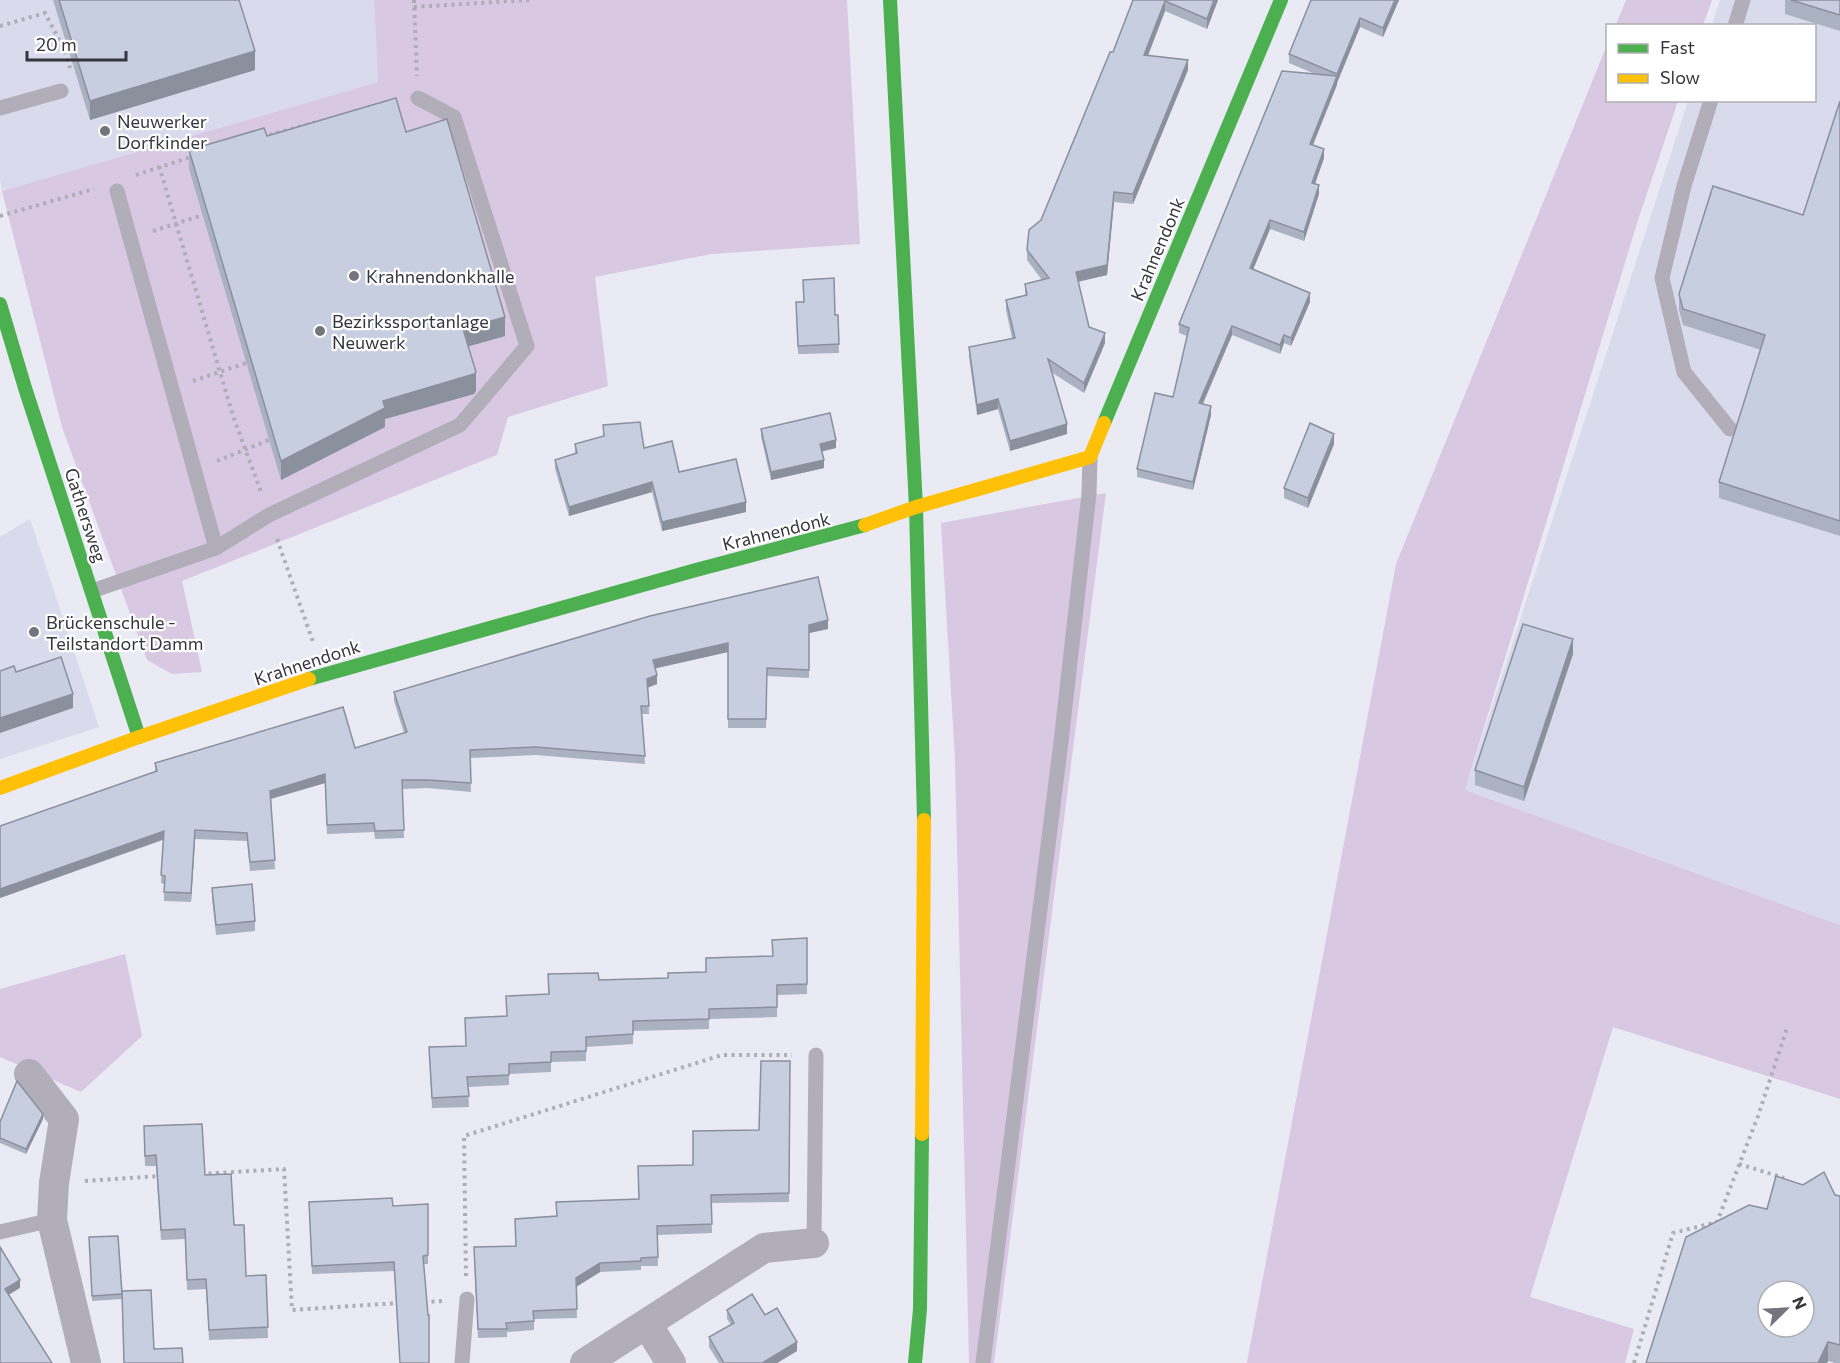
<svg xmlns="http://www.w3.org/2000/svg" width="1840" height="1363" font-family="Commissioner,sans-serif">
<rect width="100%" height="100%" fill="#e9eaf4"/>
<!-- built -->
<g fill="#d9dbec">
<path d="M0 0H374L378 82 2 191 0 180Z"/>
<path d="M1720 0H1840V925L1465 790 1688 101 1814 100V26L1712 25Z"/>
<path d="M30 519 99 727 0 759V537Z"/>
</g>
<!-- green -->
<g fill="#d9c8e2">
<path d="M374 0H847L860 244 711 254 595 277 608 386 508 417 497 455 182 581 202 672 172 674 147 660 62 427 2 191 378 82Z"/>
<path d="M1626 0H1712L1703 25H1616Z"/>
<path d="M1607 45 1608 100 1678 101 1637 223 1465 790 1840 925V1099L1613 1027 1530 1297 1634 1329 1625 1363H1247L1396 564Z"/>
<path d="M1106 493 994 1363H969L955 759 941 523Z"/>
<path d="M125 954 142 1036 81 1092 0 1057V989Z"/>
</g>
<g fill="none" stroke-linecap="round" stroke-linejoin="round">
<!-- path -->
<g stroke="#aeadb5" stroke-width="4" stroke-dasharray="3 4.5" stroke-linecap="butt">
<path d="M414 0 417 76"/>
<path d="M414 7 529 0"/>
<path d="M0 26 45 13 65 51 70 68"/>
<path d="M262 137 321 121"/>
<path d="M159 166 233 416 261 492"/>
<path d="M136 175 191 157"/>
<path d="M0 216 94 189"/>
<path d="M153 231 203 215"/>
<path d="M193 381 246 363"/>
<path d="M217 461 269 440"/>
<path d="M277 539 313 642"/>
<path d="M1739 1164 1784 1178"/>
<path d="M201 1174 284 1169 292 1310 399 1303"/>
<path d="M85 1181 161 1176"/>
<path d="M466 1276 464 1136 722 1055H792"/>
<path d="M424 1302 444 1301"/>
<path d="M1634 1363 1673 1233 1717 1222 1758 1116 1787 1028"/>
</g>
<!-- lane -->
<g stroke="#b1aeb9" stroke-width="15">
<path d="M1735 26 1743 0"/>
<path d="M1711 100 1684 186 1662 278 1684 372 1730 429"/>
<path d="M0 108 61 91"/>
<path d="M216 548 269 515 460 425 527 346 454 117 418 98"/>
<path d="M92 591 216 548 117 191"/>
<path d="M0 1232 52 1220"/>
<path d="M814 1243 816 1055"/>
<path d="M462 1363 467 1299"/>
<path d="M983 1363 1061 742 1089 494 1090 457"/>
</g>
<!-- street -->
<g stroke="#b1aeb9" stroke-width="30">
<path d="M29 1074 64 1119 54 1183 52 1220 86 1363"/>
<path d="M647 1324 671 1363"/>
<path d="M585 1363 764 1248 814 1243"/>
</g>
<!-- fast -->
<g stroke="#4caf50" stroke-width="14">
<path d="M890 0 916 507 924 820"/>
<path d="M0 304 25 388 139 737"/>
<path d="M1104 423 1281 0"/>
<path d="M309 679 696 570 865 525"/>
<path d="M915 1363 920 1309 922 1134"/>
</g>
<!-- slow -->
<g stroke="#ffc107" stroke-width="14">
<path d="M865 525 916 507 1090 457 1104 423"/>
<path d="M0 788 139 737 309 679"/>
<path d="M922 1134 924 820"/>
</g>
</g>
<!-- wall -->
<g fill="#aab1c1">
<path d="M53 0H239L255 70 90 120Z"/>
<path d="M1133 0H1218L1207 29 1165 11 1148 56 1188 70 1133 204 1114 202 1107 275 1078 282 1089 327 1105 343 1084 393 1051 372 1067 434 1010 451 998 409 977 415 969 357V347L1012 338 1006 310V300L1025 296V284L1042 280 1027 260V250L1041 220 1113 52Z"/>
<path d="M1311 0H1399L1383 37 1360 27 1337 83 1313 145 1324 158 1315 184 1319 194 1304 241 1270 229 1253 269 1310 302 1291 346 1284 343 1280 354 1232 335 1203 404 1211 415 1193 490 1137 477V469L1173 397 1187 336 1179 333V324L1315 74 1289 63V54Z"/>
<path d="M1785 0H1840V31L1785 14Z"/>
<path d="M1840 101V536L1719 498V482L1761 350 1683 325 1679 310V294L1803 215Z"/>
<path d="M406 132 505 336 469 346 476 391 474 394 385 419V427L281 480 189 169V150Z"/>
<path d="M804 302 835 315H838L839 353 798 354 796 311Z"/>
<path d="M603 425 644 448 679 472 746 512 662 531 652 492 569 516 555 469V460L575 454V444L603 436Z"/>
<path d="M761 429 836 448 822 451 824 468 771 480 761 437Z"/>
<path d="M1334 444 1308 508 1284 498V488Z"/>
<path d="M828 629 809 633V678L767 676 766 728H728V652L655 668 657 684 648 687 649 714H642L645 764 536 755 470 758 471 792 428 788 402 789 404 838 375 839 374 832 327 834 325 783 271 799 275 869 250 871 247 841 195 839 191 902 164 901V884L161 883 163 840 0 898 155 772V763L355 748 404 733 394 701V692Z"/>
<path d="M1573 654 1524 801 1475 785V770Z"/>
<path d="M212 888 255 921V931L216 935 212 898Z"/>
<path d="M807 938V994L777 995V1017L709 1019V1029L633 1031V1044L586 1047V1061L551 1062V1072L509 1074V1085L468 1087 469 1107 432 1108 429 1047 466 1046 465 1018 507 1016 548 994 599 980 668 978 706 972 773 956 772 940Z"/>
<path d="M790 1061 789 1202 711 1203 712 1233 657 1235 658 1266H641V1270L600 1272 576 1287 577 1318 534 1319V1330L507 1332V1337L478 1338 474 1256 515 1246 556 1216V1202L639 1199 693 1165 759 1130Z"/>
<path d="M43 1119 26 1154 0 1143V1122Z"/>
<path d="M144 1137 205 1175 234 1225 246 1276 266 1275 268 1338 209 1340 206 1289 187 1290 185 1239 161 1240 156 1166H145Z"/>
<path d="M1803 1185 1840 1196V1363H1835L1828 1361 1827 1363H1646L1767 1209Z"/>
<path d="M428 1204V1264H424L429 1363H400L394 1271 312 1274 309 1210Z"/>
<path d="M89 1237 122 1294V1299L92 1301Z"/>
<path d="M727 1310 765 1315 797 1351 777 1363H719L709 1347V1337L731 1325 727 1319Z"/>
</g>
<!-- shaded-wall -->
<g fill="#8b909d">
<path d="M1214 0H1218L1207 29V19Z"/>
<path d="M1395 0H1399L1383 37V28Z"/>
<path d="M1165 1V11L1144 65V55Z"/>
<path d="M1360 18V27L1337 83V74Z"/>
<path d="M255 51V70L90 120V101Z"/>
<path d="M1188 60V70L1133 204V194Z"/>
<path d="M1337 76V85L1310 152V144Z"/>
<path d="M1324 149V158L1312 192V183Z"/>
<path d="M1319 185V194L1304 241V232Z"/>
<path d="M1114 192V202L1107 275 1076 282V272Z"/>
<path d="M1270 220V229L1250 277V268Z"/>
<path d="M1310 293V302L1291 346V338Z"/>
<path d="M505 317V336L463 348V329Z"/>
<path d="M1232 326V335L1199 412V403Z"/>
<path d="M1105 333V343L1084 393V383Z"/>
<path d="M1284 335V343L1280 354V345Z"/>
<path d="M476 372V391L474 394 385 419V427L281 480V461L383 401Z"/>
<path d="M998 399V409L977 415V405Z"/>
<path d="M1211 406V415L1193 490V482Z"/>
<path d="M1067 424V434L1010 451V441Z"/>
<path d="M1334 434V444L1308 508V498Z"/>
<path d="M836 440V448L820 452V444Z"/>
<path d="M824 460V468L771 480V472Z"/>
<path d="M652 482V492L569 516V507Z"/>
<path d="M746 502V512L662 531V522Z"/>
<path d="M828 620V629L809 633V625Z"/>
<path d="M1573 639V654L1524 801V787Z"/>
<path d="M728 643V652L653 669V660Z"/>
<path d="M657 675V684L647 688V679Z"/>
<path d="M73 694V708L0 733V718Z"/>
<path d="M325 774V783L270 799V791Z"/>
<path d="M195 830V839L191 902V893Z"/>
<path d="M164 831V839L0 898V889Z"/>
<path d="M43 1114V1119L26 1154V1149Z"/>
<path d="M600 1263V1272L576 1287V1278Z"/>
<path d="M20 1280V1288L5 1297V1289Z"/>
<path d="M797 1342V1351L777 1363H762Z"/>
<path d="M1828 1342V1361L1827 1363H1818Z"/>
</g>
<!-- building -->
<g fill="#c6cee0" stroke="#8b909d" stroke-width="1.5" fill-rule="evenodd">
<path d="M59 0H239L255 51 90 101Z"/>
<path d="M1133 0H1214L1207 19 1165 1 1144 55 1188 60 1133 194 1114 192 1107 265 1076 272 1089 327 1105 333 1084 383 1048 359 1067 424 1010 441 998 399 977 405 969 347 1015 338 1006 300 1027 295 1025 284 1049 278 1027 250 1029 230 1041 220 1110 52H1113Z"/>
<path d="M1311 0H1395L1383 28 1360 18 1337 74 1289 54Z"/>
<path d="M1791 0H1840V15Z"/>
<path d="M1282 71 1337 76 1310 144 1324 149 1312 183 1319 185 1304 232 1270 220 1250 268 1310 293 1291 338 1284 335 1280 345 1232 326 1199 403 1211 406 1193 482 1137 469 1155 393 1173 397 1189 328 1179 324Z"/>
<path d="M396 98 406 132 447 119 505 317 463 329 476 372 474 374 383 401 385 408 281 461 189 150 264 128 267 136Z"/>
<path d="M1840 101V521L1719 482 1765 335 1683 309 1679 294 1713 186 1803 215Z"/>
<path d="M834 278 835 315H838L839 344 798 346 796 302H804L803 280Z"/>
<path d="M830 413 836 440 820 444 824 460 771 472 761 429Z"/>
<path d="M640 422 644 448 672 441 679 472 736 459 746 502 662 522 652 482 569 507 555 460 577 453 575 444 604 436 603 425Z"/>
<path d="M1310 423 1334 434 1308 498 1284 488Z"/>
<path d="M818 577 828 620 809 625V670L767 668 766 719H728V643L653 660 657 675 647 679 649 706H641L645 756 536 747 470 750 471 783 428 780H402L404 830 375 831 374 823 327 825 325 774 270 791 275 860 250 862 247 833 195 830 191 893 164 892 165 876 161 875 164 831 0 889V826L157 771 155 763 343 707 355 748 407 732 394 692 650 616Z"/>
<path d="M1523 624 1573 639 1524 787 1475 770Z"/>
<path d="M61 657 73 694 0 718V671L14 666 16 672Z"/>
<path d="M252 884 255 921 216 925 212 888Z"/>
<path d="M807 938V984L777 985V1007L709 1009V1019L633 1021V1034L586 1037V1051L551 1052V1062L509 1064V1075L467 1077 469 1096 432 1098 429 1047 466 1046 465 1018 507 1016 506 996 549 994 548 974 598 973 599 980 668 978V973L706 972V958L773 956 772 940Z"/>
<path d="M761 1061H790L789 1193 711 1195 712 1224 657 1226 658 1257 641 1258V1261L600 1263 576 1278 577 1309 533 1311 534 1321 506 1323 507 1329H478L474 1247 516 1246 515 1219 557 1216 556 1202 639 1199 638 1166 693 1165V1131L759 1130Z"/>
<path d="M17 1081 43 1114 26 1149 0 1138V1122Z"/>
<path d="M202 1124 205 1175 231 1174 234 1225H244L246 1276 266 1275 268 1327 209 1330 206 1279 187 1280 185 1229 161 1230 156 1155 145 1156 144 1126Z"/>
<path d="M1824 1172 1835 1195 1840 1196V1345L1828 1342 1818 1363H1646L1686 1237 1749 1205 1767 1209 1776 1176 1803 1185ZM1768 1291H1804V1327H1768Z"/>
<path d="M392 1198 393 1206 428 1204V1255L423 1256 428 1315H429V1363H400L394 1262 312 1266 309 1202Z"/>
<path d="M118 1236 122 1294 92 1296 89 1237Z"/>
<path d="M0 1247 20 1280 5 1289 52 1363H0Z"/>
<path d="M151 1290 154 1349 182 1348 183 1363H124L122 1291Z"/>
<path d="M752 1294 765 1315 777 1308 797 1342 762 1363H724L709 1337 734 1323 727 1310Z"/>
</g>
<!-- markers -->
<g fill="#74747c" stroke="#fff" stroke-width="2">
<circle cx="105" cy="131" r="6"/>
<circle cx="354" cy="276" r="6"/>
<circle cx="320" cy="331" r="6"/>
<circle cx="34" cy="632" r="6"/>
</g>
<g text-anchor="middle" dominant-baseline="central" stroke-width="4.5" stroke-linejoin="round" paint-order="stroke">
<!-- poi labels -->
<g font-size="18" fill="#35353c" stroke="#fff" text-anchor="start">
<text x="117" y="121">Neuwerker<tspan x="117" dy="21">Dorfkinder</tspan></text>
<text x="366" y="276">Krahnendonkhalle</text>
<text x="332" y="321">Bezirkssportanlage<tspan x="332" dy="21">Neuwerk</tspan></text>
<text x="46" y="622">Brückenschule -<tspan x="46" dy="21">Teilstandort Damm</tspan></text>
</g>
<!-- street labels -->
<g font-size="18" fill="#35353c" stroke="#fff">
<text transform="translate(1157 249) rotate(-67)">Krahnendonk</text>
<text transform="translate(86 515) rotate(72)">Gathersweg</text>
<text transform="translate(776 531) rotate(-14)">Krahnendonk</text>
<text transform="translate(307 662) rotate(-18)">Krahnendonk</text>
</g>
</g>
<!-- legend -->
<rect x="1606" y="24" width="210" height="78" fill="#ffffff" stroke="#aeaeb1" stroke-width="1.5"/>
<rect x="1618" y="44" width="30" height="9" fill="#4caf50" stroke="#aeaeb1" stroke-width="1.5"/>
<text x="1660" y="54" font-size="18" fill="#35353c">Fast</text>
<rect x="1618" y="74" width="30" height="9" fill="#ffc107" stroke="#aeaeb1" stroke-width="1.5"/>
<text x="1660" y="84" font-size="18" fill="#35353c">Slow</text>
<!-- north arrow -->
<g transform="translate(1786 1309) rotate(66)"><circle r="28" fill="#ffffff" stroke="#aeaeb1" stroke-width="1.5"/>
<path d="M0-4.5L10 22L0 15L-10 22Z" fill="#74747c"/>
<text y="-9" font-size="16" font-weight="bold" text-anchor="middle" fill="#35353c">N</text>
</g>
<!-- scale -->
<path d="M27 51v9h99v-9" fill="none" stroke="#35353c" stroke-width="3"/>
<text x="36" y="51" font-size="18" fill="#35353c" stroke="#ffffff" stroke-width="4.5" paint-order="stroke">20 m</text>
</svg>
